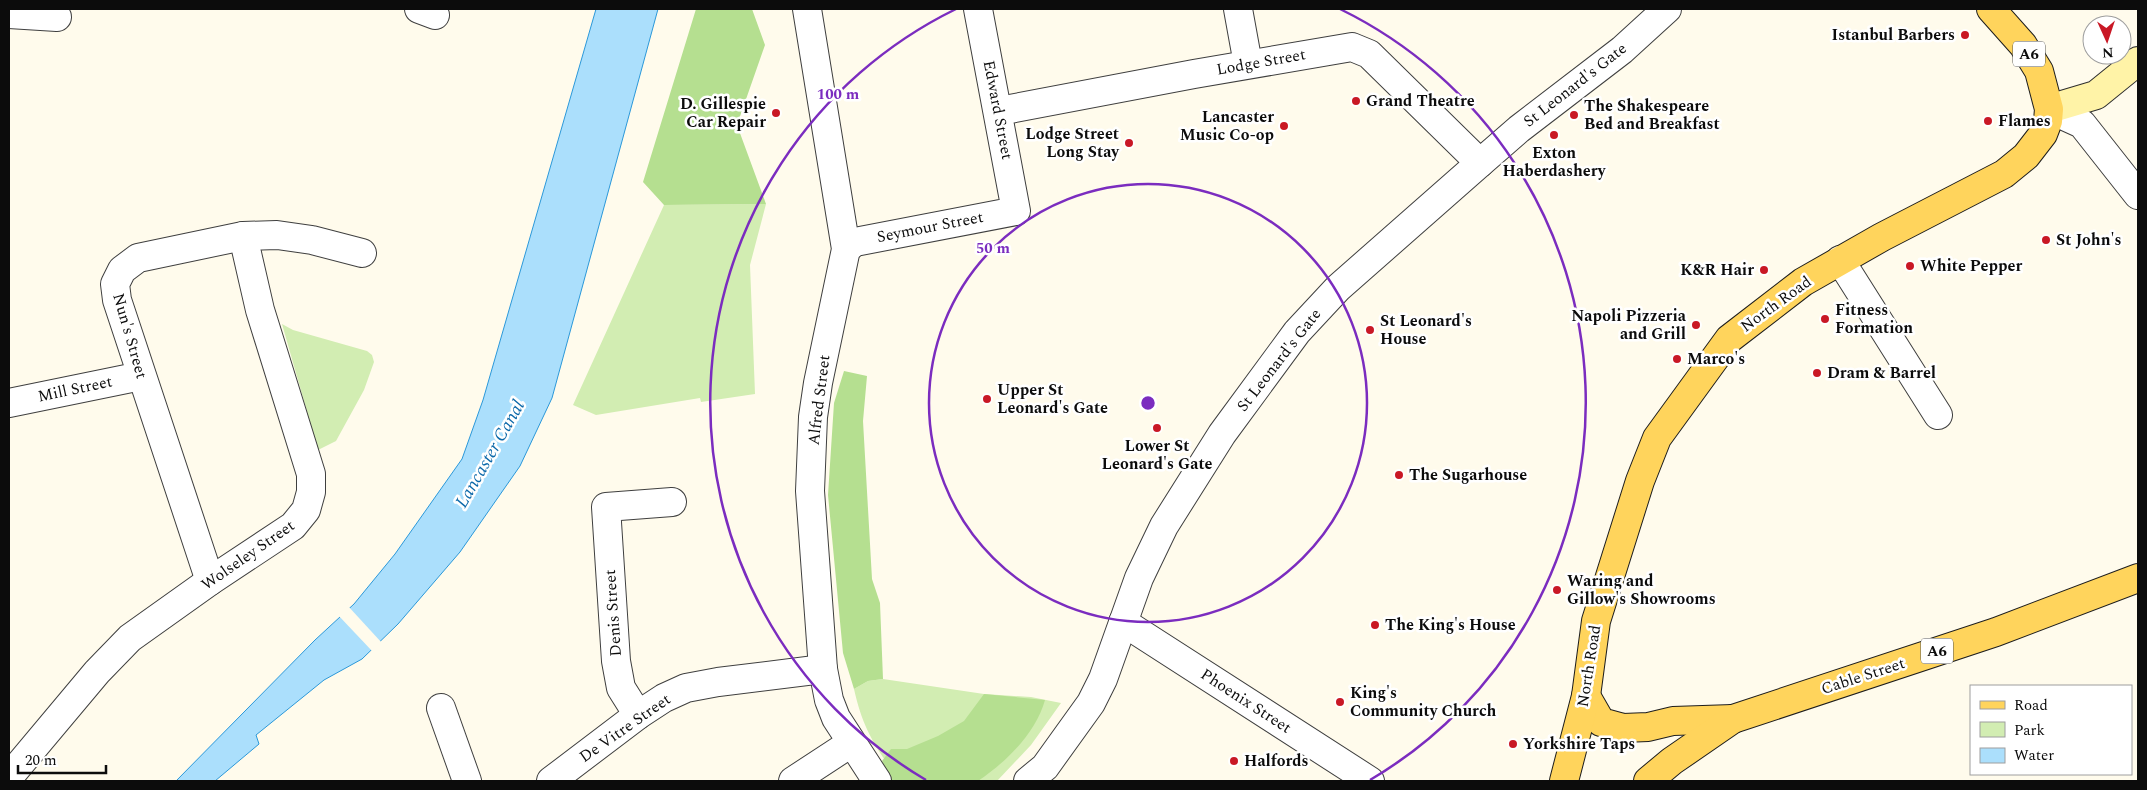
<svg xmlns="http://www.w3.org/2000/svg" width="2147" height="790" font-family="Spectral,serif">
<rect width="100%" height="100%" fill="#fffbec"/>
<!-- green -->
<g fill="#d2edb2">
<path d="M766 204 750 265 755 394 701 402 700 398 596 415 573 405 664 205Z"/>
<path d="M282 324 293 330 367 351 372 355 374 362 364 390 336 441 318 450Z"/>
<path d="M883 679 984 694 1031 697 1061 703 1031 745 997 781H900C876 748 863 730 854 689L868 681Z"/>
</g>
<!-- forest -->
<g fill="#b5df90">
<path d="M696 9H752L765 45 737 125 766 204 664 205 643 182Z"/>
<path d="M844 371 867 376 863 421 872 579 880 603 883 679 868 681 854 689 843 653 828 495 834 403Z"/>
<path d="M984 694 1045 700C1036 733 1006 762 978 781H891L882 761 891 749H907L938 736 964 721Z"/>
</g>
<!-- water -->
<path fill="#abdffc" stroke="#2b98d9" d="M596 9H658L552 398 520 466 460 552 398 624 362 659 324 680 256 735 259 744 215 781H176L315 640 354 604 395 554 462 459 483 400Z"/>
<!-- pier -->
<path fill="#fffbec" d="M348 606 382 643 373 652 338 615Z"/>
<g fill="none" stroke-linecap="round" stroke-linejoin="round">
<!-- street casing -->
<g stroke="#3f3f3f" stroke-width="30">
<g id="street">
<path d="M419 9 435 15"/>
<path d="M807 9 846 249 818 383 813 417 810 491 823 669 829 700 836 718 877 781"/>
<path d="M1238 9 1248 64"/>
<path d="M9 14 57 17"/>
<path d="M2049 109 2082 124 2138 195"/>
<path d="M999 111 1194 74 1352 47 1369 54 1480 163"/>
<path d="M846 249 855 242 1016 211 978 9"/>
<path d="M1840 260 1938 415"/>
<path d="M9 403 141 376"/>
<path d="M210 581 117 300 115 284 122 270 138 258 243 236 277 235 312 240 362 253"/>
<path d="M1123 622 1370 781"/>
<path d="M441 708 467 781"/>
<path d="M638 715 621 688 616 661 606 507 672 502"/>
<path d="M9 777 97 672 130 638 210 581 293 526 306 510 311 492V474L260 310 243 236"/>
<path d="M551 781 638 715 664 698 686 688 718 682 823 669"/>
<path d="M793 781 851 743"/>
<path d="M1028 781 1045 767 1091 703 1103 679 1139 578 1164 526 1222 434 1297 332 1338 288 1480 163 1519 129 1622 50 1667 9"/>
</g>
</g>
<!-- secondary casing -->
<g stroke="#2e2e2e" stroke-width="30">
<path id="secondary" d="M2049 109 2096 95 2138 61"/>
</g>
<!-- primary casing -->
<g stroke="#1d1d1d" stroke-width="30">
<g id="primary">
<path d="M1586 696 1601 722 1623 728 1648 727 1673 721 1733 719"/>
<path d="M1564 781 1586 696 1596 621 1640 481 1657 438 1729 339 1803 282 1882 237 2004 174 2026 156 2043 134 2048 121 2049 109 2039 71 2023 45 1991 9"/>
<path d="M1648 781 1672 761 1733 719 1996 632 2138 578"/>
</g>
</g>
<!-- street -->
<use href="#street" stroke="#fff" stroke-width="28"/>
<!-- secondary -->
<use href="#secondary" stroke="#fff3a7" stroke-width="28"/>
<!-- primary -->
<use href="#primary" stroke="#ffd45c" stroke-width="28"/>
</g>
<!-- distance rings -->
<g fill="none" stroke="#7b2cbf" stroke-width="2.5">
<circle cx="1148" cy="403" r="219"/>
<path d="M926 780A438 438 0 0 1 956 9M1340 9A438 438 0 0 1 1370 780"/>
</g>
<!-- markers -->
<g fill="#c91825" stroke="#fff" stroke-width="2">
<circle cx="1965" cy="35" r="5"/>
<circle cx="1356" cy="101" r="5"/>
<circle cx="776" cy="113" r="5"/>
<circle cx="1574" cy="115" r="5"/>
<circle cx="1988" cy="121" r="5"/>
<circle cx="1284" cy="126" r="5"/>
<circle cx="1554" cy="135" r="5"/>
<circle cx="1129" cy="143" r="5"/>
<circle cx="2046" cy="240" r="5"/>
<circle cx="1910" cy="266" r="5"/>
<circle cx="1764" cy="270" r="5"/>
<circle cx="1825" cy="319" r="5"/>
<circle cx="1696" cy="325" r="5"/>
<circle cx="1370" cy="330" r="5"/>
<circle cx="1677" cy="359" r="5"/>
<circle cx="1817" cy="373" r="5"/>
<circle cx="987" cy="399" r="5"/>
<circle cx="1157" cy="428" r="5"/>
<circle cx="1399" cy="475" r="5"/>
<circle cx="1557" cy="590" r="5"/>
<circle cx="1375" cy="625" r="5"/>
<circle cx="1340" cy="702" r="5"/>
<circle cx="1513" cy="744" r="5"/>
<circle cx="1234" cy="761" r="5"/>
</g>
<g text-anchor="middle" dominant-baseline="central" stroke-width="5" stroke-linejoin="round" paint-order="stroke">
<!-- shield labels -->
<g fill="#fff" stroke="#555" stroke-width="1">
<rect x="2013" y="41.5" width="32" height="25" rx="4"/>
<rect x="1921" y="638.5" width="32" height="25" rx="4"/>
</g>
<g font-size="15" font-weight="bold" fill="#0c0c0c">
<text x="2029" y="54">A6</text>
<text x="1937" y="651">A6</text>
</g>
<!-- poi labels -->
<g font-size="16" font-weight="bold" fill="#0c0c0c" stroke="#fff" text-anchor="start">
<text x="1955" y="35" text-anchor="end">Istanbul Barbers</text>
<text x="1366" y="101">Grand Theatre</text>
<text x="766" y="104" text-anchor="end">D. Gillespie<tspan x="766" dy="18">Car Repair</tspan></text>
<text x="1584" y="106">The Shakespeare<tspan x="1584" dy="18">Bed and Breakfast</tspan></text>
<text x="1274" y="117" text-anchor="end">Lancaster<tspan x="1274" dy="18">Music Co-op</tspan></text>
<text x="1998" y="121">Flames</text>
<text x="1119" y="134" text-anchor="end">Lodge Street<tspan x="1119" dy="18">Long Stay</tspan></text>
<text x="1554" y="153" text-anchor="middle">Exton<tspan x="1554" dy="18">Haberdashery</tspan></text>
<text x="2056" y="240">St John's</text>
<text x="1920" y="266">White Pepper</text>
<text x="1754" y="270" text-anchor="end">K&amp;R Hair</text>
<text x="1835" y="310">Fitness<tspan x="1835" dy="18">Formation</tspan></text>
<text x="1686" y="316" text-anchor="end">Napoli Pizzeria<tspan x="1686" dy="18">and Grill</tspan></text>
<text x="1380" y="321">St Leonard's<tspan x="1380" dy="18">House</tspan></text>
<text x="1687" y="359">Marco's</text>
<text x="1827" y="373">Dram &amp; Barrel</text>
<text x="997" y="390">Upper St<tspan x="997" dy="18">Leonard's Gate</tspan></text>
<text x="1157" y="446" text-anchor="middle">Lower St<tspan x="1157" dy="18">Leonard's Gate</tspan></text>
<text x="1409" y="475">The Sugarhouse</text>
<text x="1567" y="581">Waring and<tspan x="1567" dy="18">Gillow's Showrooms</tspan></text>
<text x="1385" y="625">The King's House</text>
<text x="1350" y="693">King's<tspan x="1350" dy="18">Community Church</tspan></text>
<text x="1523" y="744">Yorkshire Taps</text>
<text x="1244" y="761">Halfords</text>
</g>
<!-- street labels -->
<g font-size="16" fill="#0c0c0c" stroke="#fff">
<text transform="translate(1261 62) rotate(-10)">Lodge Street</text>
<text transform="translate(1575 85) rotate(-38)">St Leonard's Gate</text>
<text transform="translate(998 110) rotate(79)">Edward Street</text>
<text transform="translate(930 227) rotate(-11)">Seymour Street</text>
<text transform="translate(1776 304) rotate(-36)">North Road</text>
<text transform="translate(130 336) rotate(74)">Nun's Street</text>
<text transform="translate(1279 360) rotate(-52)">St Leonard's Gate</text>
<text transform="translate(75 389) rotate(-12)">Mill Street</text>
<text transform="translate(819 400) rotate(-83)">Alfred Street</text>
<text transform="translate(248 555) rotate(-35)">Wolseley Street</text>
<text transform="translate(613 613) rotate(-94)">Denis Street</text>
<text transform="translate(1589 666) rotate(-81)">North Road</text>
<text transform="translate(1863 676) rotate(-18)">Cable Street</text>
<text transform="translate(1246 701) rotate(33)">Phoenix Street</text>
<text transform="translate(625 728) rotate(-35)">De Vitre Street</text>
</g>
<!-- water labels -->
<g font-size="18" font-style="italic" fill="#0b68a9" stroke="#fff">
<text transform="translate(490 454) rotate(-60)">Lancaster Canal</text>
</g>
</g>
<circle cx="1148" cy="403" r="8" fill="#7b2cbf" stroke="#fff" stroke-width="2.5"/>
<g font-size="15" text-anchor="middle" font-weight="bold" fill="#7b2cbf" stroke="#fff" stroke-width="5" stroke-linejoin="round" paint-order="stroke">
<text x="838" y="99">100 m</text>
<text x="993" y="253">50 m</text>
</g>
<!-- border -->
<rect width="2147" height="790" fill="none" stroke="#0c0c0c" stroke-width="20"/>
<!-- legend -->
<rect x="1970" y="685" width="162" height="90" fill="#ffffff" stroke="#9e9e9e"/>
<rect x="1980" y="701" width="25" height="8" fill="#ffd45c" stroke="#9e9e9e"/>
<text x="2014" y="710" font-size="15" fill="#0c0c0c">Road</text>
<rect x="1980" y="722" width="25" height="15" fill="#d2edb2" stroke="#9e9e9e"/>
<text x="2014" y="735" font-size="15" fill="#0c0c0c">Park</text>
<rect x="1980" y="748" width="25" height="15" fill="#abdffc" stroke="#9e9e9e"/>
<text x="2014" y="760" font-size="15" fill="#0c0c0c">Water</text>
<!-- north arrow -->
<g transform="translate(2107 40) rotate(177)"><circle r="24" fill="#ffffff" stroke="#9e9e9e"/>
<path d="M0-4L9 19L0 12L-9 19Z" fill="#c91825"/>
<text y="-8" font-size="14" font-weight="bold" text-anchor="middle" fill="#0c0c0c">N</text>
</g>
<!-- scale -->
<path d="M18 765v8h88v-8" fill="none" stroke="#0c0c0c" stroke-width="2.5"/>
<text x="25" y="765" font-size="15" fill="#0c0c0c" stroke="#ffffff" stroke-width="4" paint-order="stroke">20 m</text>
</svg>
